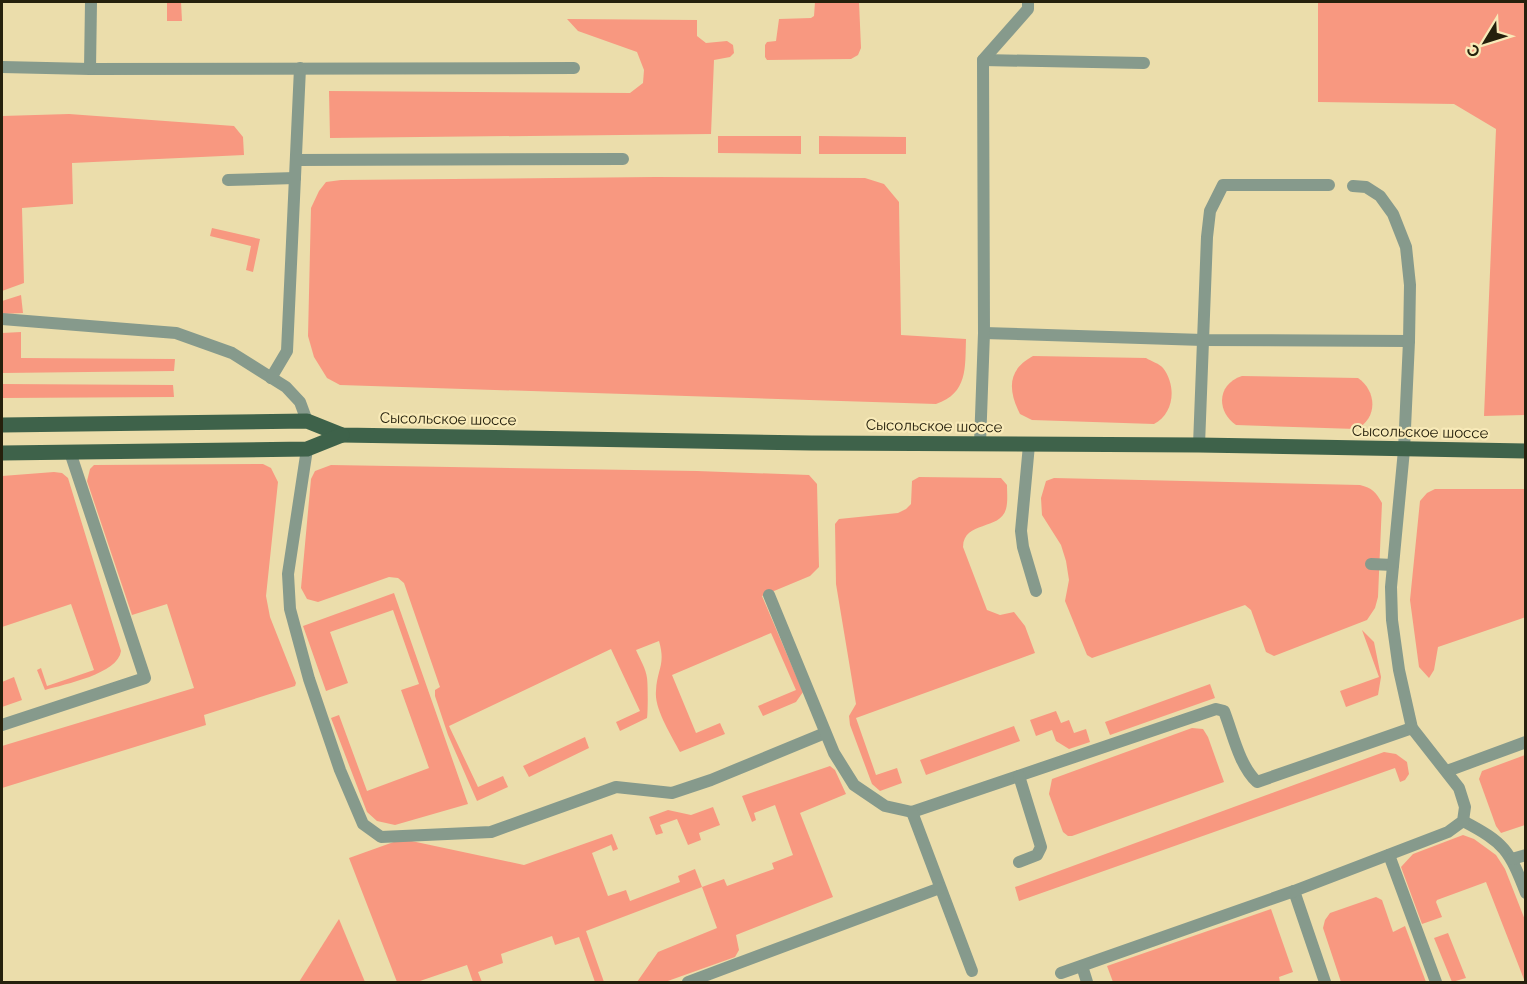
<svg xmlns="http://www.w3.org/2000/svg" width="1527" height="984" font-family="Raleway,sans-serif">
<rect width="100%" height="100%" fill="#ebddab"/>
<!-- green -->
<g fill="#f89880">
<path d="M167 2H181L182 21H167Z"/>
<path d="M815 2H859L861 48 858 55 851 59 767 60 765 57V45L767 42 776 41 779 19 811 18 814 16Z"/>
<path d="M1318 2H1525V415L1484 416 1496 129 1454 104 1318 102Z"/>
<path d="M567 19 697 20V36L706 43 727 41 733 45 734 53 730 57 714 60 711 134 330 138 329 91 630 93 643 83 644 70 637 52 578 31Z"/>
<path d="M69 114 234 126 243 137 244 155 72 163 73 204 22 208 24 283 2 291V116Z"/>
<path d="M718 136H801V154L718 153Z"/>
<path d="M819 136 906 137V154H819Z"/>
<path d="M655 177 865 178 884 184 899 202 901 335 966 339C965 368 968 393 936 404L340 385 327 378 314 357 308 336 311 208 319 191 326 182 341 180Z"/>
<path d="M212 228 260 239 253 272 246 270 251 246 210 236Z"/>
<path d="M21 295 23 313 2 314V301Z"/>
<path d="M21 332V358L175 359 174 371 2 373V333Z"/>
<path d="M1033 356 1146 358C1151 361 1160 364 1163 368 1177 386 1174 414 1154 424L1032 420 1020 414C1008 390 1007 370 1033 356Z"/>
<path d="M1242 376 1358 378C1377 391 1378 419 1356 429L1236 425C1216 411 1217 384 1242 376Z"/>
<path d="M2 384 173 385 174 397 2 398Z"/>
<path d="M263 464 271 468 278 482 266 596 270 617 296 683 295 686 204 715 206 725 2 788V746L194 688 167 604 132 615 87 481 90 469 94 465Z"/>
<path d="M331 465 697 471 809 475 817 484 819 567 810 576 762 596 803 692 796 702 763 716 758 706 796 690 771 633 672 675 696 733 720 723 725 734 680 752C672 736 654 709 656 691 657 669 666 665 659 641L636 650C640 659 646 669 647 678 648 684 648 713 647 718L620 731 616 722 640 711 611 649 449 726 478 787 503 776 508 787 477 801 448 735 435 696V690L440 687 404 583 398 578 389 577 318 602 307 599 301 588 311 479 315 471Z"/>
<path d="M54 472 62 473 68 478 121 651C118 674 65 684 45 690L37 670 41 668 47 686 94 670 71 604 2 627V476Z"/>
<path d="M919 477 1001 478 1007 485C1007 492 1008 502 1006 509 1000 531 964 520 963 547L987 610 1000 615 1014 612 1025 626 1035 653 856 718 876 775 897 768 902 783 880 791 872 784 850 725 849 716 856 704 836 584 835 524 839 519 898 513 906 509 911 504 912 481Z"/>
<path d="M1054 478 1360 485C1372 488 1376 492 1382 503L1378 597 1375 608 1367 620 1274 656 1266 652 1251 610 1245 605 1092 658 1087 655 1065 601 1069 580 1066 561 1061 545 1042 515 1041 498 1046 481Z"/>
<path d="M1435 489H1525L1526 617 1438 647 1434 670 1429 678 1419 667 1410 600 1420 501 1427 493Z"/>
<path d="M394 593 468 804 395 825 377 821 367 812 331 718 339 715 367 791 429 768 401 690 419 684 393 610 330 632 348 683 326 691 303 626Z"/>
<path d="M1362 630 1374 642 1381 677 1378 695 1346 707 1340 691 1379 677Z"/>
<path d="M14 677 22 700 2 707V682Z"/>
<path d="M1210 684 1215 698 1110 735 1105 722Z"/>
<path d="M1056 711 1061 723 1069 720 1074 733 1086 729 1090 742 1069 749 1056 741 1052 730 1036 736 1030 720Z"/>
<path d="M1014 726 1020 741 926 775 920 760Z"/>
<path d="M1192 728 1203 729 1208 737 1224 782 1072 836H1068L1063 832 1049 794 1052 779Z"/>
<path d="M585 737 589 748 529 777 523 766Z"/>
<path d="M1384 752 1396 754 1407 762 1409 774 1405 780 1400 782 1395 768 1019 901 1015 887Z"/>
<path d="M1525 755V825L1501 833 1496 826 1479 779 1482 771Z"/>
<path d="M830 766 835 770 846 794 800 813 833 897 736 935 739 950 735 957 665 982H637L658 952 717 928 702 887 586 931 604 982H595L579 937 555 945 552 936 501 954 503 963 478 972 482 982H473L467 965 417 982H397L349 858 402 839 524 865 612 834 618 849 613 851 611 845 592 853 608 896 626 890 630 901 680 882 678 876 695 869 702 887 724 879 727 886 774 869 772 863 793 855 775 805 754 813 756 820 752 822 742 796Z"/>
<path d="M713 807 720 825 699 833 701 840 688 845 677 819 660 825 663 833 656 835 649 817 668 810 691 815Z"/>
<path d="M1463 835 1474 839 1496 855 1505 869 1525 920V982L1486 882 1437 900 1436 902 1442 917 1422 924 1401 867 1413 854Z"/>
<path d="M1376 897 1382 900 1393 932 1405 926 1426 982H1341L1323 928 1325 920 1330 913Z"/>
<path d="M1271 909 1293 972 1279 977 1280 982H1113L1107 966Z"/>
<path d="M339 919 365 982H299Z"/>
<path d="M1448 933 1466 978 1452 982 1434 938Z"/>
</g>
<g fill="none" stroke-linecap="round" stroke-linejoin="round">
<!-- service -->
<g stroke="#869a8c" stroke-width="12">
<path d="M983 60 1144 63"/>
<path d="M2 67 90 69 574 68"/>
<path d="M90 69 91 2"/>
<path d="M296 160 623 159"/>
<path d="M228 180 295 178"/>
<path d="M2 319 176 333 232 353 286 387 300 402 307 421"/>
<path d="M984 333 1203 340 1409 341"/>
<path d="M271 378 287 351 300 68"/>
<path d="M980 444 984 333 983 60 1028 9V2"/>
<path d="M1029 445 1021 531 1023 547 1036 591"/>
<path d="M1199 445 1207 237 1210 211 1223 185H1329"/>
<path d="M307 449 288 574 290 609 309 679 340 770 363 824 381 837 491 832 616 787 672 793 711 780 825 733"/>
<path d="M1371 564 1393 565"/>
<path d="M769 595 834 753 854 785 885 806 912 812 1216 709 1224 711C1233 734 1239 765 1257 782L1412 728"/>
<path d="M2 725 145 678 70 452"/>
<path d="M1447 771 1526 742"/>
<path d="M1019 776 1041 847 1037 855 1019 862"/>
<path d="M912 812 972 971"/>
<path d="M1463 821C1505 843 1509 850 1526 893"/>
<path d="M1389 855 1436 982"/>
<path d="M1512 859 1526 855"/>
<path d="M1294 891 1325 982"/>
<path d="M1082 966 1087 982"/>
<path d="M1061 973 1294 891 1448 832 1463 821 1465 807 1459 788 1412 728 1399 670 1392 620 1391 587 1404 450 1409 341 1410 285 1406 247 1393 214 1380 196 1366 187 1353 186"/>
<path d="M688 982 940 888"/>
</g>
<!-- primary -->
<g stroke="#3e624a" stroke-width="15">
<path d="M2 425 307 421 342 435 811 443 1199 445 1526 451"/>
<path d="M2 453 307 449 342 435"/>
</g>
</g>
<g text-anchor="middle" dominant-baseline="central" stroke-width="4.5" stroke-linejoin="round" paint-order="stroke">
<!-- street labels -->
<g font-size="15" fill="#25200c" stroke="#f8eab8">
<text transform="translate(448 419) rotate(1)">Сысольское шоссе</text>
<text transform="translate(934 426) rotate(1)">Сысольское шоссе</text>
<text transform="translate(1420 432) rotate(1)">Сысольское шоссе</text>
</g>
</g>
<!-- border -->
<rect width="1527" height="984" fill="none" stroke="#25200c" stroke-width="6"/>
<!-- north arrow -->
<g transform="translate(1485 42) rotate(232)" stroke="#f8eab8" stroke-width="4.5" paint-order="stroke">
<path d="M0-4.5L10 22L0 15L-10 22Z" fill="#25200c"/>
<text y="-9" font-size="16" font-weight="bold" text-anchor="middle" fill="#25200c">С</text>
</g>
</svg>
